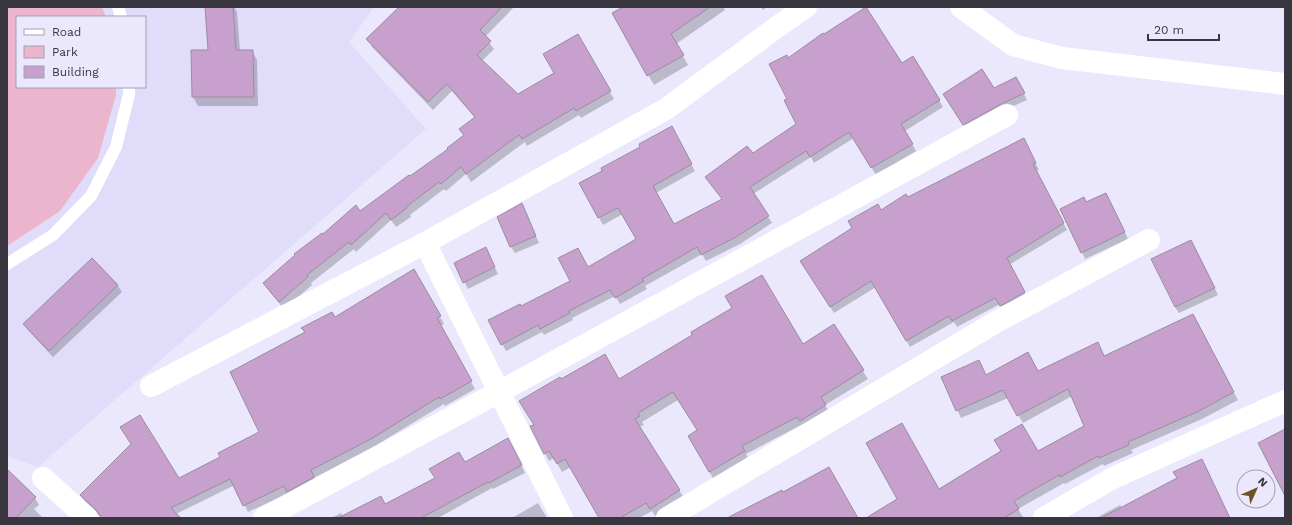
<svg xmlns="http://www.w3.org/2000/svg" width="1292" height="525" font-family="'Work Sans',sans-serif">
<rect width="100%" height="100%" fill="#ebe8fe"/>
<!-- built -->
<path fill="#e0dcf9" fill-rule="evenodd" d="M7 7H374L349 42 426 129 38 467 7 456ZM17 17H145V87H17Z"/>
<!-- green -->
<path fill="#ebb6cd" d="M7 7H102L106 17H17V87H116V95L98 158 60 211 7 246Z"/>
<!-- shadow -->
<g fill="#0003">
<path d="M206 7H234L237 12 240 51H252L257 60 258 106H198L193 97 192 51H209Z"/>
<path d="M400 7H514L485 37 494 49 482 61 518 96 555 73 578 36 614 99 581 118 579 115 527 146 525 142 471 182 466 174 446 191 444 189 410 215 411 217 396 227 391 220 356 252 354 249 311 283 312 285 284 309 269 291 264 283 323 236 360 212 449 149 464 136 460 129 475 118 452 91 433 110 372 47 368 39Z"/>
<path d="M625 7H723L725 10 676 44 688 65 654 85 613 14Z"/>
<path d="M761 7H767L763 10Z"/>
<path d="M788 59 901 64 939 100 943 107 905 131 916 151 876 175 854 138 814 163 811 157 753 194 772 223 740 244 706 261 702 254 645 286 647 289 620 304 615 296 572 318 573 320 544 335 542 332 506 351 490 321 521 307 571 281 588 268 637 239 623 214 603 225 580 183 604 171 671 128 695 171 656 193 674 225 723 200 706 177 752 154 798 124 788 99Z"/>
<path d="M1019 84 1027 100 1005 110 968 130 948 100 993 89Z"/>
<path d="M1027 146 1039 170 1036 171 1067 230 1009 265 1028 299 1004 312 1000 304 957 327 954 322 910 347 876 287 834 313 805 268 881 211Z"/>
<path d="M1110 201 1128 239 1085 259 1082 252 1086 203Z"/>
<path d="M522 205 539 243 515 253 511 247Z"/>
<path d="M1195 248 1218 295 1179 313 1175 307Z"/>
<path d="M489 255 498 274 468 289 455 263Z"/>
<path d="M92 260 118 286 122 292 53 357 28 330 24 324Z"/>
<path d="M414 270 444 324 440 326 475 389 445 406 444 404 375 446 314 478 317 484 289 493 248 512 235 485 176 514 179 518H102L85 502 81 495 179 479 221 458 261 433 305 333 303 328 334 318Z"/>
<path d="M1197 323 1238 400 1202 419 1131 450 1133 453 1104 466 1103 464 1065 484 1064 483 1018 509 1023 517 1021 518H868L1038 452 1086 426 1072 396 1023 423 1008 398 961 418 942 378 986 376 1038 372 1098 344 1105 357Z"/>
<path d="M833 325 868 379 825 405 830 413 803 424 746 454 749 460 714 480 689 436 698 431 678 400 642 422 644 425 639 427 684 498 655 516 652 511 639 518H600L571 467 562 472 554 458 549 461 545 453 535 425 560 380 618 381 802 345Z"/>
<path d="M512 446 525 473 493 489 492 488 438 518H331L341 513 343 517 385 505 464 463Z"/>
<path d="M1202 460 1230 518H1096L1120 505 1122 508 1178 479Z"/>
<path d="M8 472 35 498 39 505 34 509 43 518H7V474Z"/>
<path d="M538 503 547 518H512Z"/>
</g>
<!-- building -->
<g fill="#c7a0cd" stroke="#9b8d9d">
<path d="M205 7H233L236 50H253L254 97H192L191 50H208Z"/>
<path d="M399 7H502L480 30 491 41 477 55 518 94 554 73 543 54 578 34 611 91 576 111 574 108 522 139 519 135 466 174 461 167 441 184 439 182 406 207 407 208 391 220 386 213 351 245 349 242 307 275 308 277 279 302 263 283 295 255 294 254 322 233 323 234 356 205 360 211 409 175 410 176 448 149 447 148 464 135 459 129 475 117 447 84 428 102 366 39Z"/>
<path d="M623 7H710L671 34 684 55 647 76 612 13Z"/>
<path d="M866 7 902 63 913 56 940 100 901 124 913 144 871 168 849 132 810 157 806 151 750 187 769 216 736 237 701 255 697 247 642 279 644 281 615 298 610 290 569 311 570 313 540 329 538 325 501 345 488 320 520 304 521 306 570 281 558 258 578 248 588 267 636 239 618 208 598 218 579 183 602 171 601 168 640 147 639 144 672 126 692 164 653 186 674 224 722 199 705 177 747 146 753 153 796 124 784 100 787 99 769 64 787 55 788 58 823 33 824 34Z"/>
<path d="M982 69 994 88 1016 77 1025 93 1001 104 963 125 943 94Z"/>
<path d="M1024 138 1036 163 1033 164 1064 223 1007 258 1025 292 1000 306 995 298 952 321 949 316 906 341 871 281 830 307 800 261 852 228 848 221 878 204 881 210 906 194 908 197Z"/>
<path d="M1106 193 1125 232 1081 253 1060 209 1084 197 1086 202Z"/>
<path d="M522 203 536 236 510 247 497 217Z"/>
<path d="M1191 240 1215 288 1175 307 1151 259Z"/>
<path d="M486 247 495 267 463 283 454 263Z"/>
<path d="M92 258 118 285 49 351 23 324Z"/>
<path d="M414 269 441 316 437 318 472 381 440 399 439 397 371 439 311 470 314 477 287 492 284 486 243 506 230 479 171 508 181 518H102L95 509 80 495 131 444 120 427 140 415 179 478 220 457 218 453 259 432 230 372 305 332 301 328 332 312 335 317Z"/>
<path d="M762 275 803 344 834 324 864 370 821 397 826 405 800 421 797 417 742 446 745 451 709 472 688 436 697 430 673 392 638 413 640 416 635 419 680 490 650 509 646 503 620 518H599L565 459 557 464 549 451 544 454 530 426 534 425 519 401 560 377 561 379 605 354 619 379 692 335 691 332 732 308 725 296Z"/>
<path d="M1193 314 1234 392 1197 412 1128 442 1129 445 1099 458 1098 456 1060 477 1059 475 1014 501 1019 509 1004 518H866L897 499 866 443 902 423 939 489 1001 451 994 440 1022 424 1038 451 1084 426 1068 389 1017 416 1003 390 956 411 941 377 979 360 986 375 1028 352 1038 371 1098 342 1104 356Z"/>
<path d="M1285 429V496L1258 443Z"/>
<path d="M508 438 522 465 489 483 488 482 421 518H338L381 496 385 504 435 478 429 469 459 452 465 462Z"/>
<path d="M1202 459 1230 518H1101L1177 478 1173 472Z"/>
<path d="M829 467 858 518H727L782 490 783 492Z"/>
<path d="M7 469 36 497 16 518H7Z"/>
</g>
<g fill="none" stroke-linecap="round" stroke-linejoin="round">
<!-- service -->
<g stroke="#fff" stroke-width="12">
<path d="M118 7 121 17"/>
<path d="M7 264 53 235 91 196 116 147 129 94V87"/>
</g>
<!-- minor -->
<g stroke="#fff" stroke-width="22">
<path d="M961 7 1013 45 1062 58 1285 84"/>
<path d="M151 386 425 243"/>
<path d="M43 478 87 518"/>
<path d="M264 518 499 392 1007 115"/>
<path d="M562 518 425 243 666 109 777 27 806 7"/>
<path d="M667 518 996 322 1149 240"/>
<path d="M1044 518 1113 478 1285 401"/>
</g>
</g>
<!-- border -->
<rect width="1292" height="525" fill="none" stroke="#383740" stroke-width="16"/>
<!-- legend -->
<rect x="16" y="16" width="130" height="72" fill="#ebe8fe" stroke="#a3a1b2"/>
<rect x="24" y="29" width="20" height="6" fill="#ffffff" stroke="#a3a1b2"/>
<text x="52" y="36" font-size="12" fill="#383740">Road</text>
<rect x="24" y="46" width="20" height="12" fill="#ebb6cd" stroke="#a3a1b2"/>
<text x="52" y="56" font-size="12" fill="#383740">Park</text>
<rect x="24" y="66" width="20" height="12" fill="#c7a0cd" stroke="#a3a1b2"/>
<text x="52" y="76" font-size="12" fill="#383740">Building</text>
<!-- north arrow -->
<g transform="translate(1256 489) rotate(45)"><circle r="19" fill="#ebe8fe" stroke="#a3a1b2"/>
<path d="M0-3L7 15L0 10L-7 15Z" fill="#6e5425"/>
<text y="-6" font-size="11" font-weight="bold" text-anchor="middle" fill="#383740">N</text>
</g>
<!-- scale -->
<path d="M1148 34v6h71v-6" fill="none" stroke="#383740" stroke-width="2"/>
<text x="1154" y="34" font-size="12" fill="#383740" stroke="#ebe8fe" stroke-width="3" paint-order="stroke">20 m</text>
</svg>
